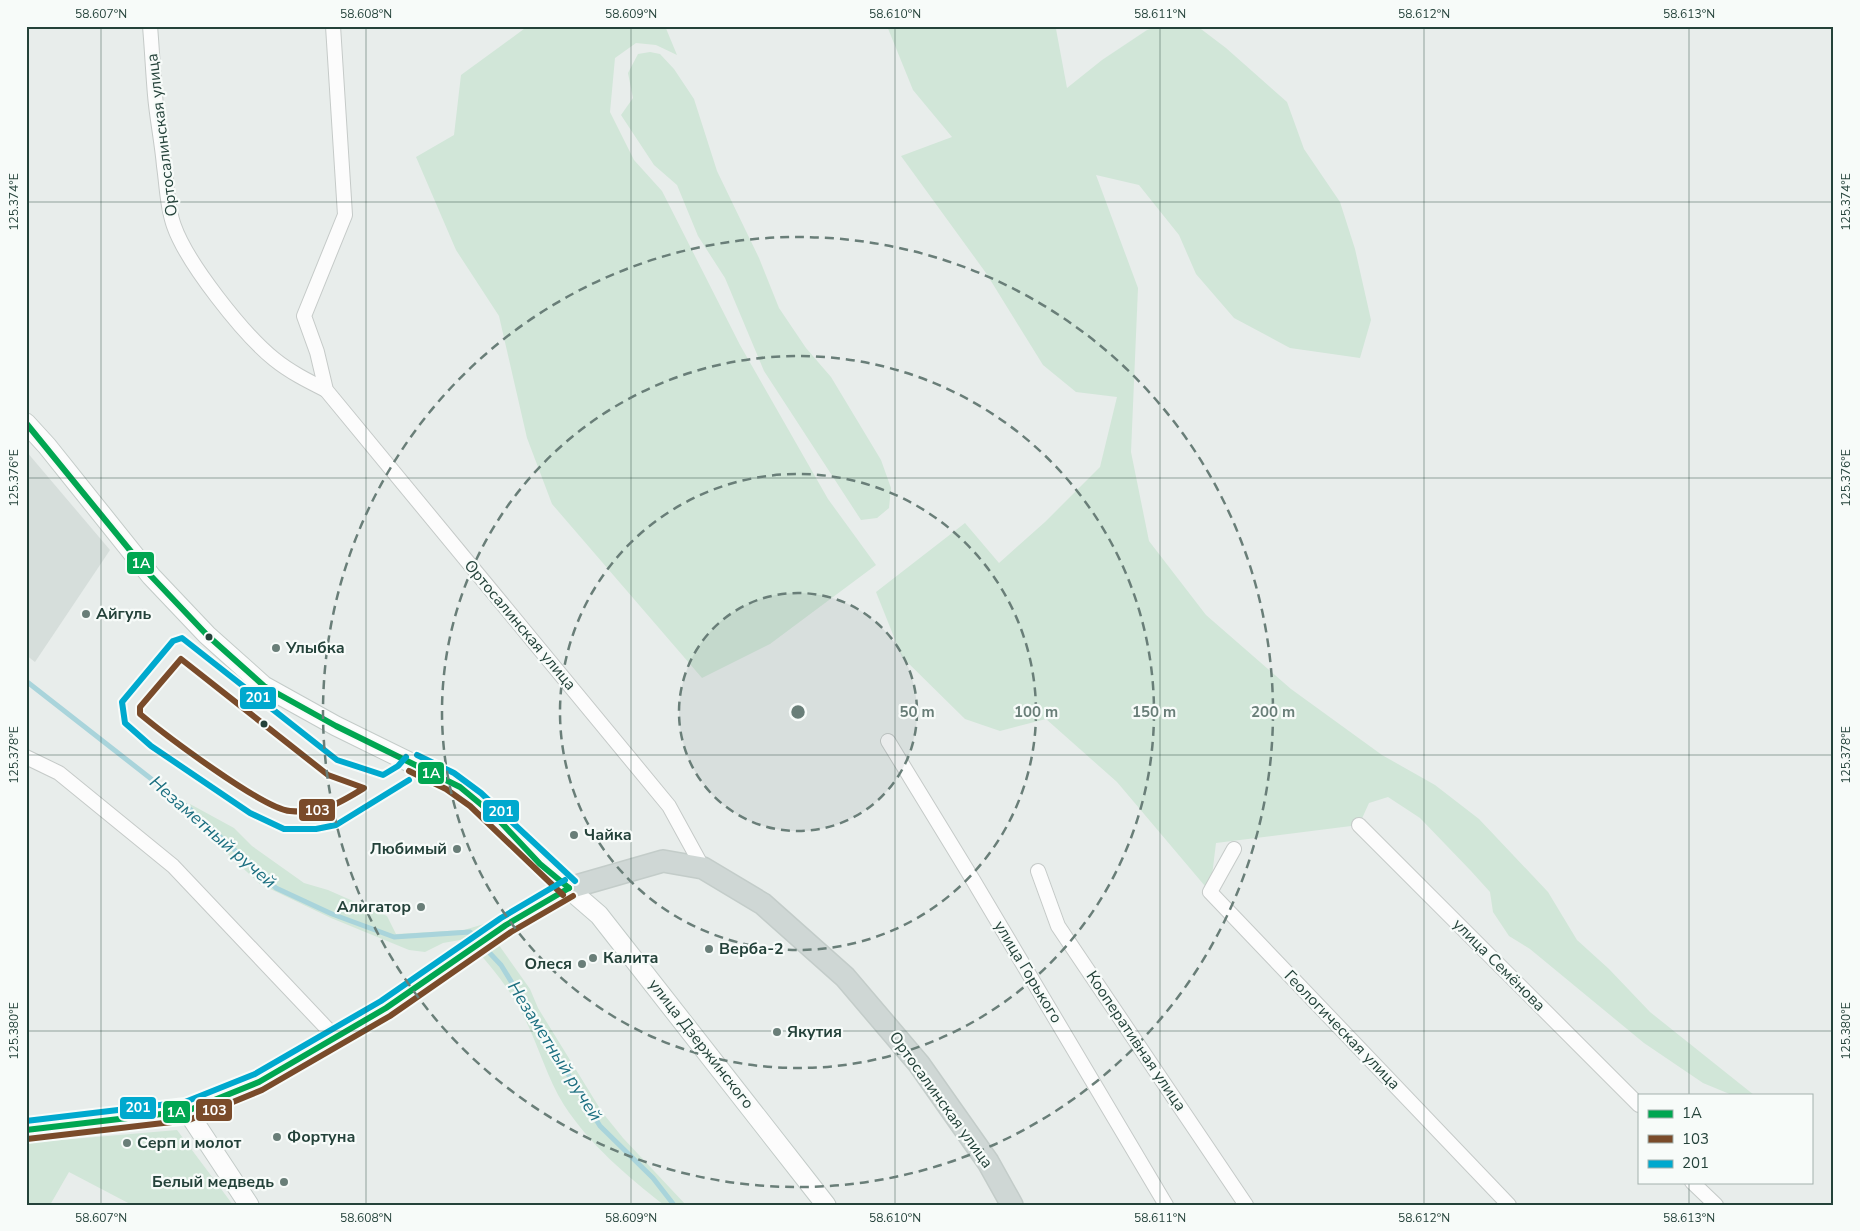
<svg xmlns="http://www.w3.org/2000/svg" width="1860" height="1231" font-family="'Nunito Sans',sans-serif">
<rect width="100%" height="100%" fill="#e8edeb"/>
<!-- built -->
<path fill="#d6dedb" d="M26 451 110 550 35 662 26 655Z"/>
<!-- green -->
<g fill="#d1e6d8">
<path d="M528 26H665L677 55 656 45 636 43 615 58 610 112 634 160 662 191 740 345 828 499 876 565 770 644 702 678 552 504 527 438 499 316 456 250 416 157 454 135 461 75Z"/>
<path d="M887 26H1059L1056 29 1067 88 1102 60 1147 30 1162 26H1197L1226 48 1287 102 1304 149 1340 202 1355 249 1371 320 1360 358 1290 348 1234 318 1196 274 1179 235 1139 185 1096 175 1138 288 1131 452 1149 541 1206 615 1291 689 1382 755 1435 785 1479 819 1548 892 1577 940 1609 969 1650 1012 1754 1095H1732L1703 1083 1644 1043 1530 949 1509 936 1493 912 1490 892 1471 871 1420 818 1388 797 1369 803 1359 825 1216 843 1210 892 1117 782 1046 719 1000 731 965 719 902 657 876 592 965 523 999 563 1045 522 1100 467 1117 397 1076 392 1043 365 986 273 901 156 952 137 913 90Z"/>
<path d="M650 52 660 54 674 69 694 99 717 171 759 258 779 308 806 348 831 377 881 460 891 488 889 508 877 518 861 520 764 371 725 278 698 236 677 185 654 165 621 115 633 98 628 73 638 54Z"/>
<path d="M190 804 234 828 252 846 304 883 328 890 387 916 396 934 464 930 484 924 530 989 538 1008 602 1112 623 1138 686 1205H664C628 1177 589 1144 564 1105 547 1078 538 1044 523 1015 508 986 488 962 466 939L443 943 425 952 409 950 331 918 260 884 195 824Z"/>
<path d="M177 1130 233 1205H132L69 1172 50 1205H26V1143Z"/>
</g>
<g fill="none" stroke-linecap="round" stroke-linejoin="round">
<!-- stream -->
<g stroke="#a9d4db" stroke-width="5">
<path d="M26 681 191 810 276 888 332 914 394 937 470 932 476 939"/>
<path d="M484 947 501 965 600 1126 653 1178 674 1205"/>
</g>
<!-- street casing -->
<g stroke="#c5cac8" stroke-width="16">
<g id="street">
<path d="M150 26C152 49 153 72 155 95 157 119 162 142 164 166 167 186 167 207 174 226 187 263 243 334 274 359 290 372 308 381 326 390"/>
<path d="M333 26 345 215 304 316 317 352 326 390 669 806 703 868"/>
<path d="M888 741 973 880 1166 1205"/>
<path d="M26 757 59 773 173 866 335 1037"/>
<path d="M1359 825 1639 1105"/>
<path d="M1234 849 1210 892 1509 1205"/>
<path d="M1038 871 1058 926 1246 1205"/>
<path d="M1692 1182 1716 1205"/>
</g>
</g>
<!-- secondary casing -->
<g stroke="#c3cbc8" stroke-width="21">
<g id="secondary">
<path d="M26 423 47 446 151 576 207 635 264 686 336 726 460 787 495 816 540 864 599 915 826 1205"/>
<path d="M187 1111 249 1205"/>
</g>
</g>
<!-- primary casing -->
<g stroke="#c3ccc9" stroke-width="24">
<path id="primary" d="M26 1130 187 1111 259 1082 386 1008 506 925 569 888 663 861 703 868 763 904 845 977 919 1064 988 1162 1012 1205"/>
</g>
<!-- street -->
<use href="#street" stroke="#fcfcfc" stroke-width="14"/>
<!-- secondary -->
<use href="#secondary" stroke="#fcfcfc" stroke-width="19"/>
<!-- primary -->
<use href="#primary" stroke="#cfd7d5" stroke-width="21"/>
<!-- bus-1 casing -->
<g stroke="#f7fbf9" stroke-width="10">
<g id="bus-1">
<path d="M26 423 151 576 207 635 264 686 336 726 460 787 495 816 540 864 569 888"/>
<path d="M26 1130 187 1111 259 1082 386 1008 506 925 569 888"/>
</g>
</g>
<!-- bus-2 casing -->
<g stroke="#f7fbf9" stroke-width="10">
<g id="bus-2">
<path d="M181 659 328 775 364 788C338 804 322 814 290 811 263 809 164 734 140 714V707Z"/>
<path d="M409 771 446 789 470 806 563 895"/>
<path d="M27 1139 189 1120 262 1090 390 1016 511 932 573 896"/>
</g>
</g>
<!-- bus-3 casing -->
<g stroke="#f7fbf9" stroke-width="10">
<g id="bus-3">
<path d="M417 755 454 773 481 793 575 881"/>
<path d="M406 757 398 766 383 775 337 760 182 638 173 641 122 702 125 723 151 746 250 813 284 829H316L336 825 409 780"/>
<path d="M26 1121 185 1102 255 1074 381 1001 501 918 565 880"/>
</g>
</g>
<!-- bus-1 -->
<use href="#bus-1" stroke="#00a651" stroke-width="6"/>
<!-- bus-2 -->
<use href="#bus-2" stroke="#7a4b2a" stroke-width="6"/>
<!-- bus-3 -->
<use href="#bus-3" stroke="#00a9ce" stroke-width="6"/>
</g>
<!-- ticks -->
<path fill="none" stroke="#24423a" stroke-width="1" stroke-opacity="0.45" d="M101 26V1205M366 26V1205M631 26V1205M895 26V1205M1160 26V1205M1424 26V1205M1689 26V1095M26 202H1834M26 478H1834M26 755H1834M26 1031H1834M1689 1182V1205"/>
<!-- distance rings -->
<circle cx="798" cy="712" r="119" fill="#697e78" fill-opacity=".12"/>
<g fill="none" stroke="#697e78" stroke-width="2.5" stroke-dasharray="9 6">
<circle cx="798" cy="712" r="119"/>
<circle cx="798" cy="712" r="238"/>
<circle cx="798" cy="712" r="356"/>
<circle cx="798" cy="712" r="475"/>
</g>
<!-- markers -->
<g fill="#697e78" stroke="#f7fbf9" stroke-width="2">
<circle cx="86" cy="614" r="5"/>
<circle cx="276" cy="648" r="5"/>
<circle cx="574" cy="835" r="5"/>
<circle cx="457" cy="849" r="5"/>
<circle cx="421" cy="907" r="5"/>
<circle cx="709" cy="949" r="5"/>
<circle cx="593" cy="958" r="5"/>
<circle cx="582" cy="964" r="5"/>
<circle cx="777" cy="1032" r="5"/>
<circle cx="277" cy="1137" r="5"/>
<circle cx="127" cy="1143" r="5"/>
<circle cx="284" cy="1182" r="5"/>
</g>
<g fill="#24423a" stroke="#f7fbf9" stroke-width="2">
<circle cx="209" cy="637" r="4.5"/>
<circle cx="264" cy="724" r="4.5"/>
</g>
<g text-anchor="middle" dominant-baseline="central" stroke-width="4.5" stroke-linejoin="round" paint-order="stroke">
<!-- street labels -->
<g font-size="16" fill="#24423a" stroke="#f7fbf9">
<text transform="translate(162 135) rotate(-97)">Ортосалинская улица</text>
<text transform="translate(520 625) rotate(50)">Ортосалинская улица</text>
<text transform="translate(1499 965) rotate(45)">улица Семёнова</text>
<text transform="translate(1028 972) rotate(59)">улица Горького</text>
<text transform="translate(1342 1030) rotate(46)">Геологическая улица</text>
<text transform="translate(1136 1041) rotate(56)">Кооперативная улица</text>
<text transform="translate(701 1044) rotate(52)">улица Дзержинского</text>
<text transform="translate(941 1100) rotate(54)">Ортосалинская улица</text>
</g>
<!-- poi labels -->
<g font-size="16" font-weight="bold" fill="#24423a" stroke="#f7fbf9" text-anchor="start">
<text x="96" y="614">Айгуль</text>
<text x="286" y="648">Улыбка</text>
<text x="584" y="835">Чайка</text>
<text x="447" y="849" text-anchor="end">Любимый</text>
<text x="411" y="907" text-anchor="end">Алигатор</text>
<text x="719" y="949">Верба-2</text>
<text x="603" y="958">Калита</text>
<text x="572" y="964" text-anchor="end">Олеся</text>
<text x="787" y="1032">Якутия</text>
<text x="287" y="1137">Фортуна</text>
<text x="137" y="1143">Серп и молот</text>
<text x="274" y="1182" text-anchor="end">Белый медведь</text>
</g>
<!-- water labels -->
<g font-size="18" font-style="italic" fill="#1c6f80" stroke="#f7fbf9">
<text transform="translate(213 832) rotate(41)">Незаметный ручей</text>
<text transform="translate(555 1051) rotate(58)">Незаметный ручей</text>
</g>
</g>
<circle cx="798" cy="712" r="8" fill="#697e78" stroke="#f7fbf9" stroke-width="2.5"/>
<g font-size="15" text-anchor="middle" font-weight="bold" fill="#697e78" stroke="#f7fbf9" stroke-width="4.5" stroke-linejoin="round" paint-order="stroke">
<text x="917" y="717">50 m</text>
<text x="1036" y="717">100 m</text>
<text x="1154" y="717">150 m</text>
<text x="1273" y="717">200 m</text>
</g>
<g stroke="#f7fbf9" stroke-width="2">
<rect x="126" y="551" width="29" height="24" rx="5" fill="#00a651"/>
<rect x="239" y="686" width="38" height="24" rx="5" fill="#00a9ce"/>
<rect x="417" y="761" width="28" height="24" rx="5" fill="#00a651"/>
<rect x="298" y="798" width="38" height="24" rx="5" fill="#7a4b2a"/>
<rect x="482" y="799" width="38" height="24" rx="5" fill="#00a9ce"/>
<rect x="119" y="1096" width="38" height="24" rx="5" fill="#00a9ce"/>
<rect x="195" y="1098" width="38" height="24" rx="5" fill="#7a4b2a"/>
<rect x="162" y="1100" width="29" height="24" rx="5" fill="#00a651"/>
</g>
<g font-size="14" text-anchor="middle" font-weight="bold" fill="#fff">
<text x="141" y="568">1А</text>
<text x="258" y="702">201</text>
<text x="431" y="778">1А</text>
<text x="317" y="815">103</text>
<text x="501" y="816">201</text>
<text x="138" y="1112">201</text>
<text x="214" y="1115">103</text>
<text x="176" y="1117">1А</text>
</g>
<!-- border -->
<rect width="1860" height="1231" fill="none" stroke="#f7fbf9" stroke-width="55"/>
<!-- legend -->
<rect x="1638" y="1094" width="175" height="90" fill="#f7fbf9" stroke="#a3b1ad"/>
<rect x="1648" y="1110" width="25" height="8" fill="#00a651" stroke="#a3b1ad"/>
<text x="1682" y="1118" font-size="15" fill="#24423a">1А</text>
<rect x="1648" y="1135" width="25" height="8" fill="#7a4b2a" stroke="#a3b1ad"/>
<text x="1682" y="1144" font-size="15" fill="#24423a">103</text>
<rect x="1648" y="1160" width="25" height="8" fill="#00a9ce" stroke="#a3b1ad"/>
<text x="1682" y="1168" font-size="15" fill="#24423a">201</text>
<rect x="28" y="28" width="1804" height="1176" fill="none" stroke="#24423a" stroke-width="2"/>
<g font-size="12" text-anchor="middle" fill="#24423a">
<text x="101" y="18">58.607°N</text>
<text x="366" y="18">58.608°N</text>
<text x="631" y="18">58.609°N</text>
<text x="895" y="18">58.610°N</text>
<text x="1160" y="18">58.611°N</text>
<text x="1424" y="18">58.612°N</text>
<text x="1689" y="18">58.613°N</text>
<text transform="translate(1846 202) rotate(-90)" y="4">125.374°E</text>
<text transform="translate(14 202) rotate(-90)" y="4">125.374°E</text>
<text transform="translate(1846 478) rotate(-90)" y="4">125.376°E</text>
<text transform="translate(14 478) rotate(-90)" y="4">125.376°E</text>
<text transform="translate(1846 755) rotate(-90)" y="4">125.378°E</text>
<text transform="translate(14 755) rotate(-90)" y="4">125.378°E</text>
<text transform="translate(14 1031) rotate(-90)" y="4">125.380°E</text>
<text transform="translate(1846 1031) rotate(-90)" y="4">125.380°E</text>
<text x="101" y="1222">58.607°N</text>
<text x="366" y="1222">58.608°N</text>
<text x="631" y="1222">58.609°N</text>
<text x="895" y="1222">58.610°N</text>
<text x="1160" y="1222">58.611°N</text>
<text x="1424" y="1222">58.612°N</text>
<text x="1689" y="1222">58.613°N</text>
</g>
</svg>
